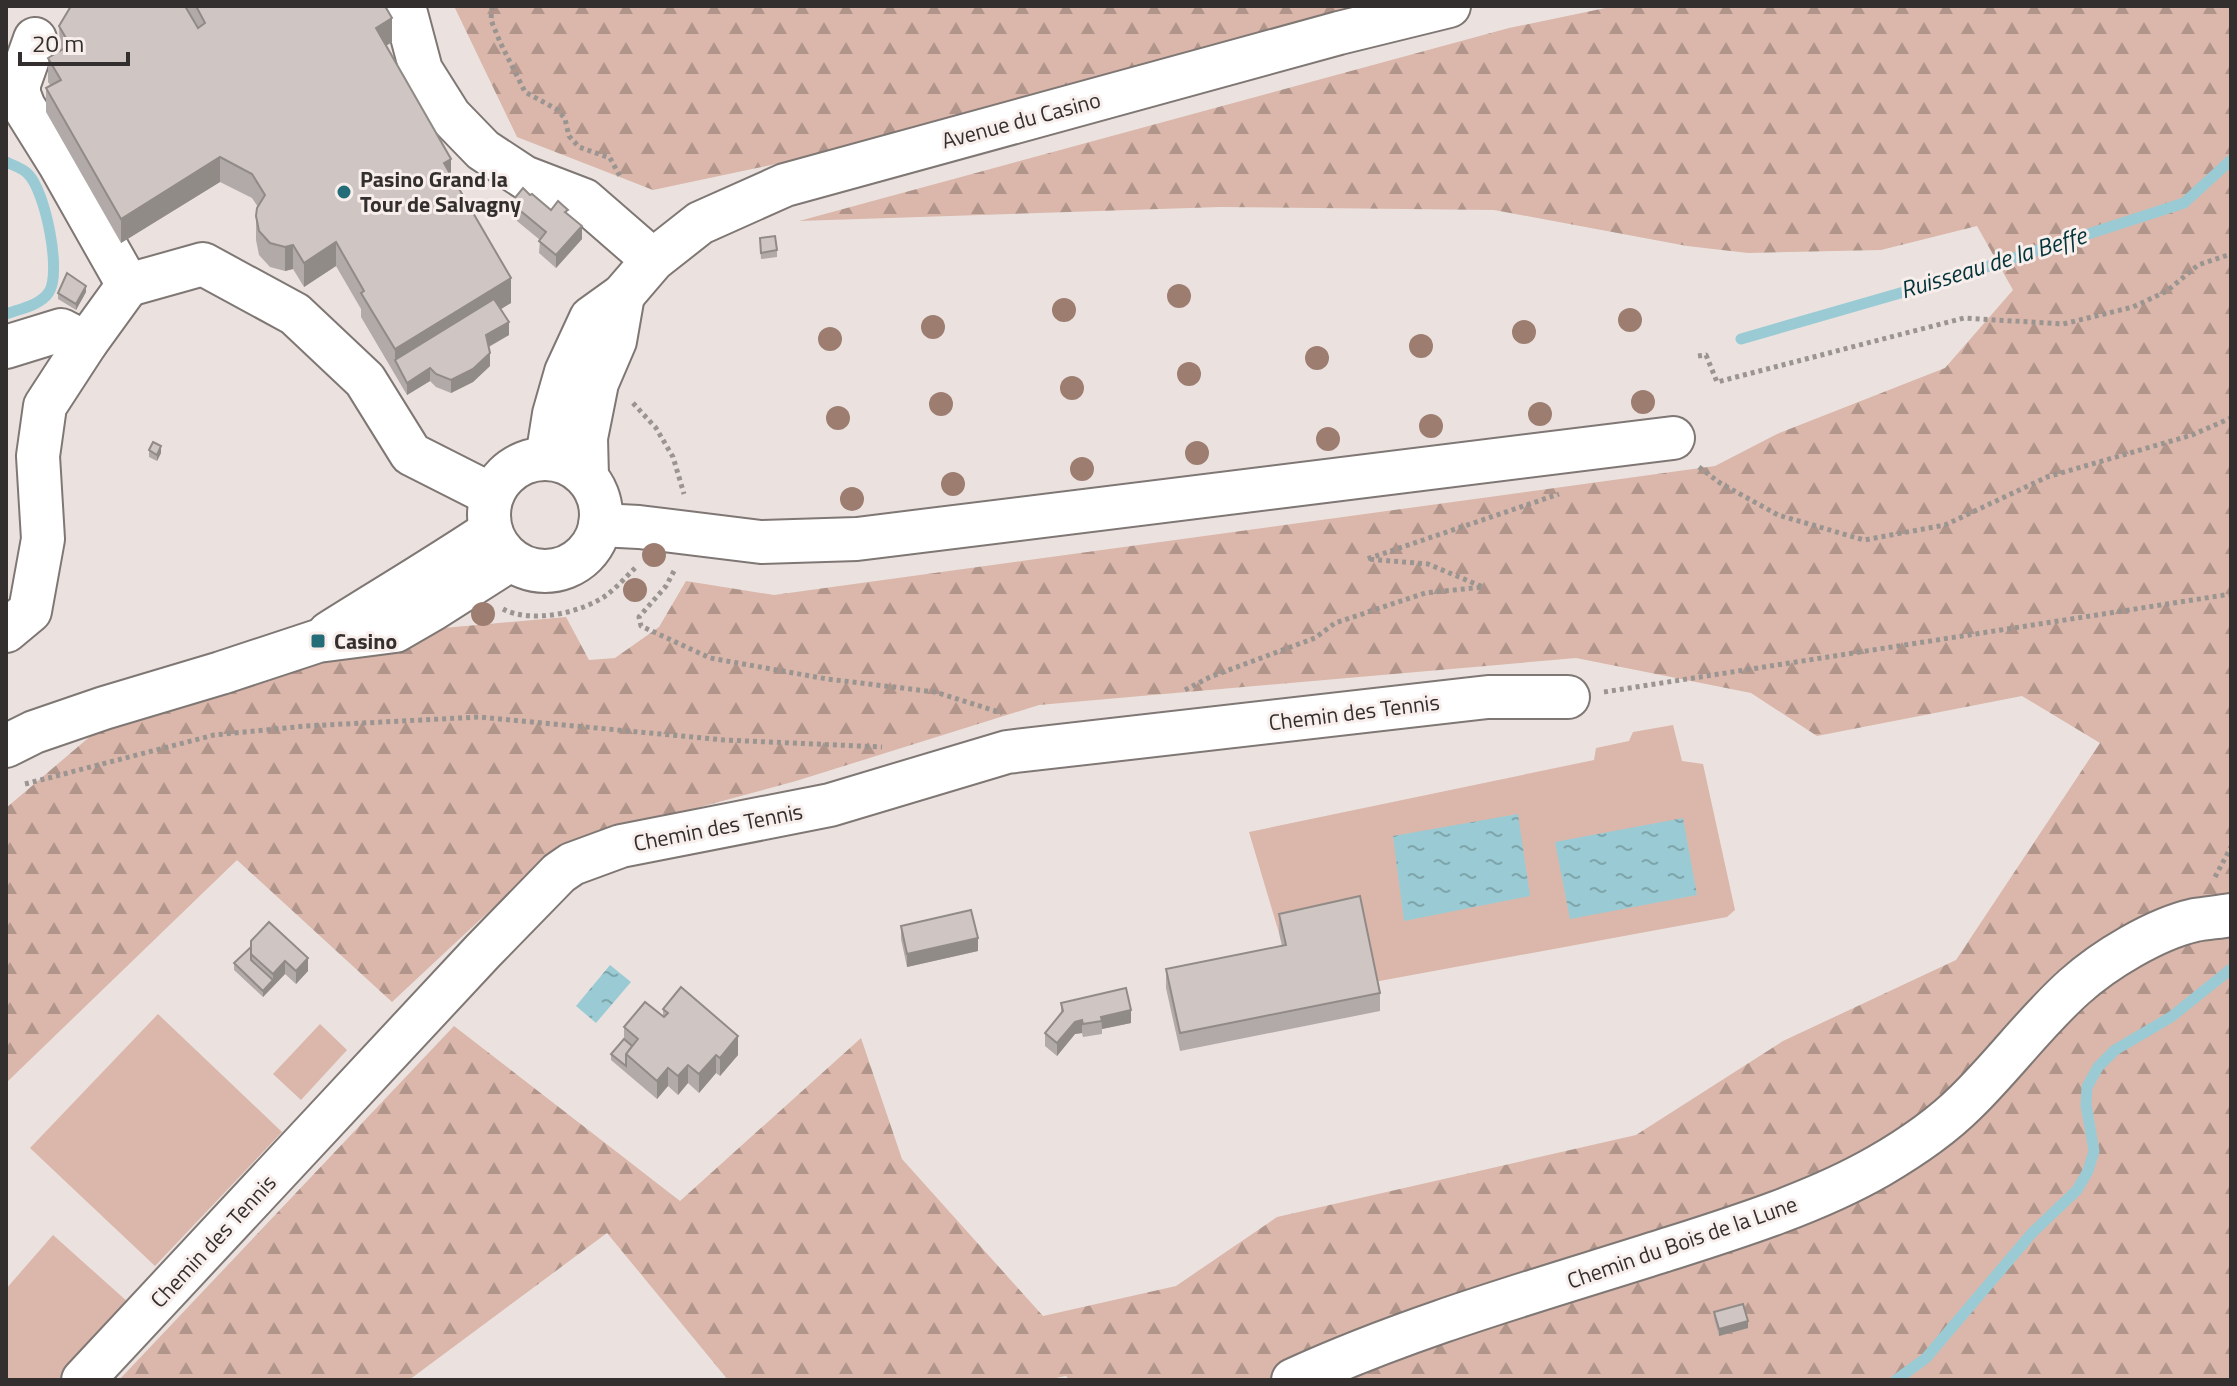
<svg xmlns="http://www.w3.org/2000/svg" width="2237" height="1386" font-family="'Titillium Web',sans-serif">
<defs>
<pattern id="forest-firs" width="22" height="20" patternUnits="userSpaceOnUse" patternTransform="scale(2)"><rect width="22" height="20" fill="#dab7aa"/><path d="M5 1l3.5 6h-7zM16 11l3.5 6h-7z" fill="#b1958b"/></pattern>
<pattern id="water-ripples" width="26" height="14" patternUnits="userSpaceOnUse" patternTransform="scale(2)"><rect width="26" height="14" fill="#9acbd4"/><path d="M2 4q2-2 4 0t4 0M15 11q2-2 4 0t4 0" fill="none" stroke="#7ea5ac"/></pattern>
</defs>
<rect width="100%" height="100%" fill="#ebe2df"/>
<!-- forest -->
<g fill="url(#forest-firs)">
<path d="M454 6H1377L785 162 653 190 517 137Z"/>
<path d="M1615 6H2231V1380H1069L1066 1376 1046 1380H728L607 1233 409 1380H119L454 1026 680 1201 861 1038 902 1159 1043 1316 1176 1286 1277 1217 1636 1135 1783 1041 1956 960 2100 743 2022 696 1817 736 1751 693 1576 658 1039 705 796 781 560 845 392 1002 237 860 6 1083V808L100 728 432 629 566 617 589 660 615 658 659 627 686 581 774 595 1715 466 1777 434 1945 368 2013 290 1977 226 1881 250 1748 253 1687 246 1494 210 1220 207 799 221 1509 28Z"/>
</g>
<!-- park -->
<g fill="#dab7aa">
<path d="M1673 725 1682 761 1703 764 1735 910 1727 917 1374 982 1360 915 1279 933 1249 832 1594 760 1596 748 1629 741 1633 732Z"/>
<path d="M158 1014 282 1132 155 1266 30 1148Z"/>
<path d="M320 1024 347 1050 301 1100 273 1074Z"/>
<path d="M53 1235 129 1303 58 1380H6V1289Z"/>
</g>
<!-- water -->
<g fill="url(#water-ripples)">
<path d="M1518 814 1530 896 1404 921 1393 836Z"/>
<path d="M1683 818 1697 895 1570 919 1555 842Z"/>
<path d="M610 965 631 982 596 1023 576 1006Z"/>
</g>
<g fill="none" stroke-linecap="round" stroke-linejoin="round">
<!-- stream -->
<g stroke="#9acbd4" stroke-width="11">
<path d="M6 162C12 165 23 168 28 174 45 190 62 272 49 292 41 305 20 309 6 314"/>
<path d="M1741 339 1949 279 2184 203 2231 160"/>
<path d="M1896 1380 1926 1358 2032 1233 2077 1190 2088 1171 2094 1151 2086 1105 2087 1087 2098 1067 2115 1050 2171 1017 2231 969"/>
</g>
<!-- minor casing -->
<g stroke="#7f7774" stroke-width="46">
<g id="minor">
<path d="M404 6 421 70 450 116 483 150 524 177 584 200 653 260"/>
<path d="M35 39 19 84V94L24 107 59 163 128 285 203 264 295 314 365 380 411 454 492 495"/>
<path d="M6 347 61 330 86 343"/>
<path d="M547 458 554 414 566 372 591 318 623 295 653 260 700 223 785 185 1339 33 1449 6"/>
<circle cx="545" cy="515" r="56"/>
<path d="M587 477 586 438 597 383 615 341 623 295"/>
<path d="M600 525 639 527 761 542 857 539 1673 438"/>
<path d="M6 631 30 611 43 539 38 456 45 406 86 343 128 285"/>
<path d="M329 633C383 599 437 567 491 531"/>
<path d="M6 746 34 732 104 708 221 673 318 641 395 631 433 609 510 560"/>
<path d="M83 1380 483 951 559 873 572 864 621 846 830 805 1007 752 1488 697H1568"/>
<path d="M1293 1380C1411 1326 1536 1291 1659 1252 1731 1229 1813 1204 1879 1166 1910 1148 1941 1127 1966 1102 2004 1065 2035 1022 2074 987 2104 960 2155 929 2195 920 2207 918 2219 917 2231 915"/>
</g>
</g>
<!-- path -->
<g stroke="#9b9592" stroke-width="5" stroke-dasharray="4 4" stroke-linecap="butt">
<path d="M492 6 491 20 500 42 525 92 558 110 565 119 569 136 579 147 610 158 621 178"/>
<path d="M1698 356 1706 355 1717 382 1964 318 2063 324 2133 307 2167 291 2198 265 2231 254"/>
<path d="M633 403 656 428 673 457 684 494"/>
<path d="M1699 467 1720 483 1778 515 1864 540 1945 525 2047 477 2192 435 2231 418"/>
<path d="M674 571 666 586 639 617 641 626 710 658 827 679 935 692 1002 713"/>
<path d="M503 609C531 624 583 613 608 594 618 586 627 576 636 567"/>
<path d="M1185 690 1210 677 1315 638 1335 623 1425 593 1483 587 1428 564 1367 559 1559 494"/>
<path d="M1604 692 2231 594"/>
<path d="M25 784 214 735 306 726 479 717 724 740 882 747"/>
<path d="M2215 877 2231 847"/>
</g>
<!-- minor -->
<use href="#minor" stroke="#fff" stroke-width="42"/>
</g>
<!-- trees -->
<g fill="#9e7d71">
<circle cx="1179" cy="296" r="12"/>
<circle cx="1064" cy="310" r="12"/>
<circle cx="1630" cy="320" r="12"/>
<circle cx="933" cy="327" r="12"/>
<circle cx="1524" cy="332" r="12"/>
<circle cx="830" cy="339" r="12"/>
<circle cx="1421" cy="346" r="12"/>
<circle cx="1317" cy="358" r="12"/>
<circle cx="1189" cy="374" r="12"/>
<circle cx="1072" cy="388" r="12"/>
<circle cx="1643" cy="402" r="12"/>
<circle cx="941" cy="404" r="12"/>
<circle cx="1540" cy="414" r="12"/>
<circle cx="838" cy="418" r="12"/>
<circle cx="1431" cy="426" r="12"/>
<circle cx="1328" cy="439" r="12"/>
<circle cx="1197" cy="453" r="12"/>
<circle cx="1082" cy="469" r="12"/>
<circle cx="953" cy="484" r="12"/>
<circle cx="852" cy="499" r="12"/>
<circle cx="654" cy="555" r="12"/>
<circle cx="635" cy="590" r="12"/>
<circle cx="483" cy="614" r="12"/>
</g>
<!-- wall -->
<g fill="#b2aaa8">
<path d="M71 6H385L392 42 386 46 451 176 511 303 501 309 509 335 489 347 490 366 473 382 451 393 436 387 430 381 407 395 361 317V309L336 266 304 287 293 269 285 271 270 267 259 255 256 240V216L258 207 252 198 220 182 121 243 46 112V88L50 85 48 82V58L60 51 59 26Z"/>
<path d="M530 195 551 210 568 215 582 239 556 268 539 253 540 240 517 221V215L514 211V199Z"/>
<path d="M760 238 777 250V257L761 259Z"/>
<path d="M86 292 76 310 58 299V293Z"/>
<path d="M149 450 161 453 157 461 149 457Z"/>
<path d="M1279 914 1380 993V1011L1180 1051 1166 988V969L1282 946 1279 933Z"/>
<path d="M901 926 978 951 907 967 901 939Z"/>
<path d="M251 947 308 971 296 984 285 974 263 997 234 970V963Z"/>
<path d="M1061 1003 1131 1023 1102 1029V1034L1083 1037 1082 1033 1075 1034 1057 1056 1045 1046V1033L1061 1014Z"/>
<path d="M663 1009 738 1055 720 1076 716 1073 699 1093 688 1083 678 1095 668 1086 657 1099 611 1060V1054L624 1039V1027L663 1017Z"/>
<path d="M1714 1312 1748 1328 1719 1336 1714 1318Z"/>
</g>
<!-- shaded-wall -->
<g fill="#918b88">
<path d="M392 18V42L376 52V28Z"/>
<path d="M220 157V182L121 243V219Z"/>
<path d="M451 159V183L444 163Z"/>
<path d="M582 226V239L556 268V255Z"/>
<path d="M336 242V266L304 287V263Z"/>
<path d="M293 245V269L285 271V247Z"/>
<path d="M511 278V303L400 370 395 360V349Z"/>
<path d="M86 286V292L76 310V304Z"/>
<path d="M509 322V335L486 348V335Z"/>
<path d="M490 353V366L473 382 451 393V380Z"/>
<path d="M430 368V381L407 395V383Z"/>
<path d="M161 446V453L157 461V455Z"/>
<path d="M978 938V951L907 967V954Z"/>
<path d="M308 958V971L296 984V971Z"/>
<path d="M285 961V974L263 997V991L273 980V974Z"/>
<path d="M1131 1010V1023L1102 1029 1101 1017Z"/>
<path d="M1082 1020V1033L1075 1034 1057 1056V1043L1075 1022Z"/>
<path d="M738 1036V1055L720 1076V1058Z"/>
<path d="M716 1055V1073L699 1093V1074Z"/>
<path d="M688 1065V1083L678 1095V1076Z"/>
<path d="M668 1068V1086L657 1099V1081Z"/>
<path d="M1748 1321V1328L1719 1336V1329Z"/>
</g>
<!-- building -->
<g fill="#cfc6c3" stroke="#918b88" stroke-width="2">
<path d="M71 6H185L198 28 205 23 196 6H385L392 18 376 28 451 159 444 163 511 278 395 349 361 293 364 291 336 242 304 263 293 245 285 247 270 243 259 231 256 216 257 208 265 195 252 174 220 157 121 219 46 88 61 80 48 58 70 45 59 26Z"/>
<path d="M523 188 530 195 532 194 551 210 558 201 568 210 565 212 582 226 556 255 539 241 546 232 517 208 520 205 514 199Z"/>
<path d="M775 236 777 250 761 253 760 238Z"/>
<path d="M67 273 86 286 76 304 58 293Z"/>
<path d="M494 299 509 322 486 335 490 353 473 369 451 380 436 374 430 368 407 383 395 360Z"/>
<path d="M153 442 161 446 157 455 149 450Z"/>
<path d="M1360 896 1380 993 1180 1033 1166 969 1286 945 1279 914Z"/>
<path d="M971 910 978 938 907 954 901 926Z"/>
<path d="M269 922 308 958 296 971 285 961 273 974 251 954V941Z"/>
<path d="M251 947V960L273 980 263 991 234 963Z"/>
<path d="M681 987 738 1036 720 1058 716 1055 699 1074 688 1065 678 1076 668 1068 657 1081 626 1054 638 1039 624 1027 645 1002 664 1017 668 1013 663 1009Z"/>
<path d="M1126 988 1131 1010 1101 1017 1102 1021 1083 1024 1082 1020 1075 1022 1057 1043 1045 1033 1063 1011 1061 1003Z"/>
<path d="M624 1039 632 1046 626 1054V1066L611 1054Z"/>
<path d="M1743 1304 1748 1321 1719 1329 1714 1312Z"/>
</g>
<!-- markers -->
<g fill="#246c78" stroke="#f8efec" stroke-width="3">
<circle cx="344" cy="192" r="8"/>
<rect x="310" y="633" width="16" height="16" rx="4"/>
</g>
<g text-anchor="middle" dominant-baseline="central" stroke-width="6" stroke-linejoin="round" paint-order="stroke">
<!-- street labels -->
<g font-size="22" fill="#332f2e" stroke="#f8efec">
<text transform="translate(1021 120) rotate(-15)">Avenue du Casino</text>
<text transform="translate(1354 712) rotate(-7)">Chemin des Tennis</text>
<text transform="translate(718 827) rotate(-11)">Chemin des Tennis</text>
<text transform="translate(213 1241) rotate(-47)">Chemin des Tennis</text>
<text transform="translate(1682 1242) rotate(-19)">Chemin du Bois de la Lune</text>
</g>
<!-- poi labels -->
<g font-size="22" font-weight="bold" fill="#332f2e" stroke="#f8efec" text-anchor="start">
<text x="360" y="179">Pasino Grand la<tspan x="360" dy="25">Tour de Salvagny</tspan></text>
<text x="334" y="641">Casino</text>
</g>
<!-- water labels -->
<g font-size="24" font-style="italic" fill="#03343b" stroke="#f8efec">
<text transform="translate(1993 262) rotate(-17)">Ruisseau de la Beffe</text>
</g>
</g>
<!-- border -->
<rect width="2237" height="1386" fill="none" stroke="#332f2e" stroke-width="16"/>
<!-- scale -->
<path d="M20 52v12h108v-12" fill="none" stroke="#332f2e" stroke-width="4"/>
<text x="32" y="52" font-size="24" fill="#332f2e" stroke="#f8efec" stroke-width="6" paint-order="stroke">20 m</text>
</svg>
